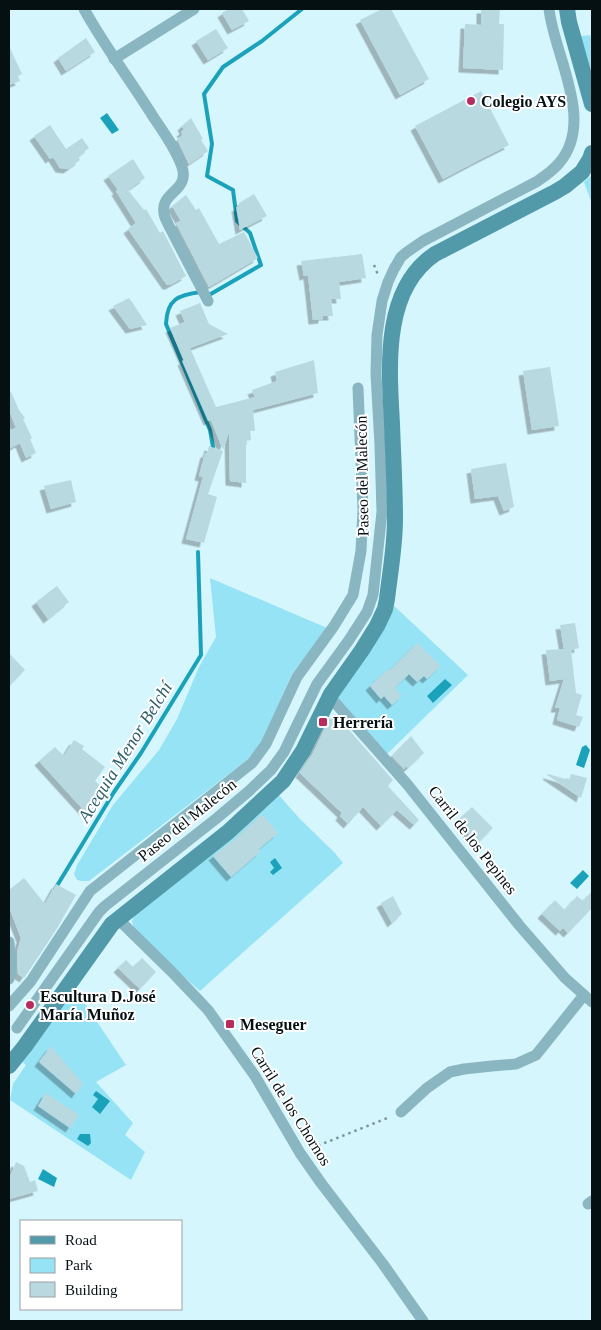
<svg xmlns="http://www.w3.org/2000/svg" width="601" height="1330" font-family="'Times New Roman',serif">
<defs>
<filter id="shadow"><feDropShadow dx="-4.5" dy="4.5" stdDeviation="0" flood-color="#0004"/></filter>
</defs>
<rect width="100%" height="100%" fill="#d6f6fe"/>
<!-- green -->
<g fill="#95e3f5">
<path d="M592 35V74L581 36Z"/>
<path d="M592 175V204L584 182Z"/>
<path d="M210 578 327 628 292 674 262 741 247 760 89 881H82L77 880 74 874 77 865 113 805 159 750 177 719 199 667 216 637Z"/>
<path d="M392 604 468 675 387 754 336 696Z"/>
<path d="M277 793 299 818 335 853 343 863 200 991 135 933 132 921 135 914Z"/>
<path d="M73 986 126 1065 96 1082 133 1123 125 1135 145 1152 131 1180 10 1100 13 1084 26 1065 20 1060Z"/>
</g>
<!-- water -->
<g fill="#1ba2bb">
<path d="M107 113 119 130 112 134 100 118Z"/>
<path d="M445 679 452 685 433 703 427 696Z"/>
<path d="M586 745 590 750 584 768 576 765 582 747Z"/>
<path d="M275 858 282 868 273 875 270 872 274 868 270 862Z"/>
<path d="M583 870 589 876 577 889 570 883Z"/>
<path d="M96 1091 110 1101 100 1114 92 1107 98 1099 93 1095Z"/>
<path d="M80 1134H90L91 1143 88 1146 77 1139Z"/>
<path d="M43 1169 57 1178 54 1187 38 1179Z"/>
</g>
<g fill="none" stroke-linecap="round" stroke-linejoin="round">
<!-- stream -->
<g stroke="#1ba2bb" stroke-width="4">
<path d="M201 292C178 295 167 299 166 324L210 430 213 447"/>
<path d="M209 295 261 265 250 233 237 221 233 190 207 176 212 144 204 94 223 67 262 41 302 9"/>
<path d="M55 889 114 792 141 753 201 655 198 552"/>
</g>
</g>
<!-- building -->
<g fill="#b9d9e1" filter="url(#shadow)">
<path d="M228 9H242L249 21 232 30 222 13Z"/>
<path d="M382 9H391L429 79 400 95 360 20Z"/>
<path d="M481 9H500L499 24H504L503 70 463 68 465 24 481 25Z"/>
<path d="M216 29 228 48 208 60 196 41Z"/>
<path d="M86 38 95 52 66 71 58 58Z"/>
<path d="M9 46 22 74 18 76 20 81 9 85Z"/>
<path d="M481 91 509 145 479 160 443 179 415 126Z"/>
<path d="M191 118 203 139 201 140 208 151 189 164 177 139 183 135 181 132 184 130 182 126Z"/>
<path d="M50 125 66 149 82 138 89 148 78 157 80 160 68 169 60 168 53 157 50 159 34 136Z"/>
<path d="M133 159 145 178 128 190 144 210 146 209 160 233 163 231 186 276 170 285H167L128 229 136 223 116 191 118 190 108 176Z"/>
<path d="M254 194 267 216 240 230 236 207 240 206 239 203Z"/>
<path d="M186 195 196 210 199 208 219 244 244 232 258 258 209 287 176 223 181 221 172 206Z"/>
<path d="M362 254 366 278 339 282 341 299H331L333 316H323V319L313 320 308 275 304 276 301 261Z"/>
<path d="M129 298 132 302 147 325 130 329 113 306Z"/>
<path d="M200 303 209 324 228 334 190 348 216 407 255 397 252 390 277 381 275 372 314 360 318 393 253 410 255 431H250L251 440 246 441V483L230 481 229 432 223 450 211 420 208 421 182 361 184 360 170 328 185 322 180 311Z"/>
<path d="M550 367 559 426 532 430 523 371Z"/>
<path d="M11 392 19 410 25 418 23 419 32 438 30 439 36 453 26 458 20 443 9 449V431L16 428 9 410V393Z"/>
<path d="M209 446 223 451 208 494 217 497 204 543 186 539 203 477 199 476 205 453H207Z"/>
<path d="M506 463 514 507 504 511 498 496 475 499 471 469Z"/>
<path d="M71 480 76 502 51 509 44 486Z"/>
<path d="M57 586 69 602 48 619 36 602Z"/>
<path d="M575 623 579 648 571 650 576 693 582 695 576 715 583 717 579 727 557 720 560 708H555L564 679 550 681 546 650 564 649 560 625Z"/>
<path d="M417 643 441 666 427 679 424 676 417 682 409 674 395 688 402 696 392 705 384 696 381 699 370 686 388 669 389 671Z"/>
<path d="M9 653 25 670 9 686Z"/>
<path d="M335 714 393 780 388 786 419 820 414 825 397 810 381 826 363 807 348 824 340 816 342 813 300 773 312 755 328 722Z"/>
<path d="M411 736 424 753 408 768 406 766 404 769 392 756Z"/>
<path d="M74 740 84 746 82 749 105 767 95 781 107 792 100 801 99 800 89 816 39 761 55 747 64 756Z"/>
<path d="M548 774 569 780 571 774 587 778 581 798 547 775Z"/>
<path d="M472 807 493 828 478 843 457 821Z"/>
<path d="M262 814 278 833 259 849 261 851 231 877 213 856 235 839Z"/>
<path d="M24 878 45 904 56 884 76 895 56 930 24 978 18 974 17 952 21 938 9 907V890Z"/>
<path d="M592 891V908L568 933 563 928 560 931 542 914 555 900 565 910 577 896 583 901Z"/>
<path d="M393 896 402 914 392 923 381 903Z"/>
<path d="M142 958 156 972 140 989 118 968 126 960 133 967Z"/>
<path d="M51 1046 83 1084 76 1094 39 1062Z"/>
<path d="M46 1093 79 1115 70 1128 38 1106Z"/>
<path d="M16 1162 24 1166 30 1182 35 1180 38 1191 9 1199V1179Z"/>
</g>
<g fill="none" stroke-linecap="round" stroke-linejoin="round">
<!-- path -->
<g stroke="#7d949a" stroke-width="2.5" stroke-dasharray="2.5 4" stroke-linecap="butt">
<path d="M374 265 378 275"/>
<path d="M312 1148 390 1117"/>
</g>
<!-- street -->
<g stroke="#89b6c1" stroke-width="11">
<path d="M84 9C105 47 131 81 154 118 164 133 176 149 182 167 190 191 160 192 164 213 164 217 167 221 168 224L208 301"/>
<path d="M114 59 194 9"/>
<path d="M330 697 407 784 519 925 565 978 592 1002"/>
<path d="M118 919 172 972 208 1010 255 1076 300 1153 321 1183 383 1264 423 1321"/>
<path d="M9 942 11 969 9 979"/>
<path d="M9 1006 31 981 90 891 252 763 266 744 297 677 334 626 353 595 361 551 363 510 358 388"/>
<path d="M17 1028 99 912 105 906 217 818 249 791 271 770 284 752 317 684 349 640 367 612 373 595 382 512 380 445 376 374 377 335 382 301 388 282 394 269 401 257 407 252 423 241 536 182C545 176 553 171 560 162 595 120 554 55 549 9"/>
<path d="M401 1112 427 1088 450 1072 464 1069 492 1066 516 1064 536 1055 584 995"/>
<path d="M588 1204 592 1201"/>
</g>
<!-- secondary -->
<g stroke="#5299a9" stroke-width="16">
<path d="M567 9 569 22 592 104"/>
<path d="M9 1066 25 1046 112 924 228 832 283 781 303 751 331 694 362 650 377 626 385 609 387 599C390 573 395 546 395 519 395 487 393 455 392 424 389 367 382 290 435 254L555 192 565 186 582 172 590 159 592 153"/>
</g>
</g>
<!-- markers -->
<g fill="#b82b5e" stroke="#fff" stroke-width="2">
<circle cx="471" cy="101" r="5"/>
<rect x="318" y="717" width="10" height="10" rx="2.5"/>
<circle cx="30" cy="1005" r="5"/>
<rect x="225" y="1019" width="10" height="10" rx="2.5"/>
</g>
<g text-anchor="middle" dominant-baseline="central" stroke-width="4" stroke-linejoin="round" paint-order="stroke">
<!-- poi labels -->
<g font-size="16" font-weight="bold" fill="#051013" stroke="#fff" text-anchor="start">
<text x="481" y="101">Colegio AYS</text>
<text x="333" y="722">Herrería</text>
<text x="40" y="996">Escultura D.José<tspan x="40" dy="18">María Muñoz</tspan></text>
<text x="240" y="1024">Meseguer</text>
</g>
<!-- street labels -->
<g font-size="16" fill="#051013" stroke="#fff">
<text transform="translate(362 476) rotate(-91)">Paseo del Malecón</text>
<text transform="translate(187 820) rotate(-39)">Paseo del Malecón</text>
<text transform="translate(473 840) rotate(52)">Carril de los Pepines</text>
<text transform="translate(291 1106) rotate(58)">Carril de los Chornos</text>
</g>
<!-- water labels -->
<g font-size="18" font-style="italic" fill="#2d5f6a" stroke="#fff">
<text transform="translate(125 752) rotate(-58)">Acequia Menor Belchí</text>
</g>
</g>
<!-- border -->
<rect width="601" height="1330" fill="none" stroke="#051013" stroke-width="20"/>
<!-- legend -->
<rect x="20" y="1220" width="162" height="90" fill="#ffffff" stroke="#9b9fa1"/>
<rect x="30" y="1236" width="25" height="8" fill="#5299a9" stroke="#9b9fa1"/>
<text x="65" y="1245" font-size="15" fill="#051013">Road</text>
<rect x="30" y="1258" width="25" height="15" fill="#95e3f5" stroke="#9b9fa1"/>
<text x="65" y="1270" font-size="15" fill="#051013">Park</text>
<rect x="30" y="1282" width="25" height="15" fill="#b9d9e1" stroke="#9b9fa1"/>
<text x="65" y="1295" font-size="15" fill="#051013">Building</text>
</svg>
